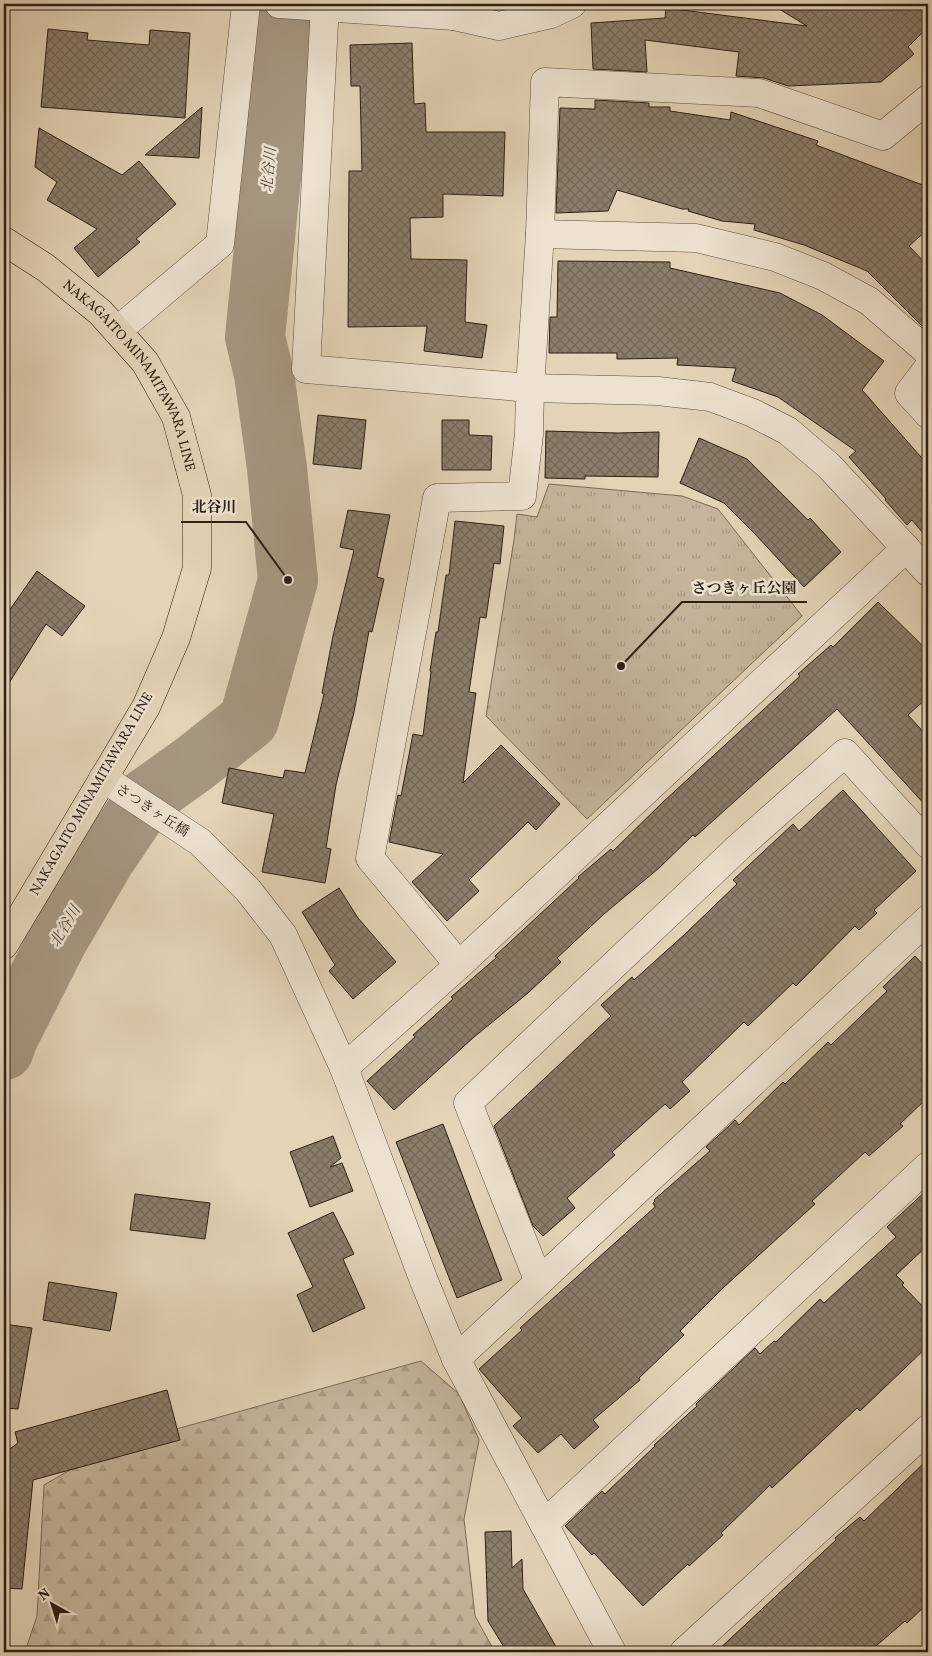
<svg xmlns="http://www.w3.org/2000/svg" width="932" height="1656" font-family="Vollkorn,'Noto Serif JP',serif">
<defs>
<pattern id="grass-tufts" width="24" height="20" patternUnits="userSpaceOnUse" patternTransform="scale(1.25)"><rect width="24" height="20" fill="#c4b59c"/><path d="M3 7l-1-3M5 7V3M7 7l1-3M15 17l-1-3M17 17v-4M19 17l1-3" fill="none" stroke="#a99b86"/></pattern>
<pattern id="forest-firs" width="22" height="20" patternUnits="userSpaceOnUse" patternTransform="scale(1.25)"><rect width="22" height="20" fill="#c4b59c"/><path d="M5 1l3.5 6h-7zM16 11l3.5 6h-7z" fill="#a99b86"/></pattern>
<pattern id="building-cross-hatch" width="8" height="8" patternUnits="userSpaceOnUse" patternTransform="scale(1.25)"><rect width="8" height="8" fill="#8b7d6a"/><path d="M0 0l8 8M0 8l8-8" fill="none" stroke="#726656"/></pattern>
</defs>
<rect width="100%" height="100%" fill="#e3d3b7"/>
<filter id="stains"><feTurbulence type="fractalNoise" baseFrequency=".004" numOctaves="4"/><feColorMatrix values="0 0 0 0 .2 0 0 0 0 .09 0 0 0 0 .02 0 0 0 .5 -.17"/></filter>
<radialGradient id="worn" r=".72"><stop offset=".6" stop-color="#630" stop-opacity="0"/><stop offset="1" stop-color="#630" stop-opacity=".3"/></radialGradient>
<!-- grass -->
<path fill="url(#grass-tufts)" stroke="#786a59" d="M549 484 682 496 718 509 802 616 587 819 486 716 514 540 517 514 537 517Z"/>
<!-- forest -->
<path fill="url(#forest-firs)" stroke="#786a59" d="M421 1361 459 1394 479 1440 464 1519 475 1616 495 1652H25L37 1616 44 1485 108 1448Z"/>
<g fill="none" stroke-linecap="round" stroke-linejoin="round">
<!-- river -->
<path stroke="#a59680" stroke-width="60" d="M4 1050 7 1040 56 943 105 859 146 798 195 763 249 720 288 580 277 468 264 374 255 337 284 49 286 4"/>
</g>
<!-- building -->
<g fill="url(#building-cross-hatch)" stroke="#2c2016">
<path d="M771 4H928V27L908 47 914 54 881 82 788 86 764 78 736 76 739 52 645 40 647 72 593 69 591 23 665 18 666 8 807 26Z"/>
<path d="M48 29 88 33 87 40 149 45 150 30 190 33 185 118 41 107Z"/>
<path d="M412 43 414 104 425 103 426 132H505L503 196 443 194V217L410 218 411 259 467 260 465 322 487 325 482 358 424 351 427 326 348 327 349 171H362L360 86H351L350 45Z"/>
<path d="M595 100 649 103V107H670V111L730 120 731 112 818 141 816 145 928 187V229L909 246 928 266V332L867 271 804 245 754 230 755 224 722 221 688 211 689 209H682L617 190 608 211 556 213 560 108 595 109Z"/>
<path d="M202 107 199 158 145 155Z"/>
<path d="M39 128 122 175 139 161 176 204 136 239 140 242 98 277 74 248 97 229 47 200 57 182 35 167Z"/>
<path d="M558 261 670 262V268L780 293 822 315 884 361 862 390 928 465V539L912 520 907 525 885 500 886 499 849 457 856 451 778 397 732 381 736 368 677 365 678 358 617 359V353H549L550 317H557Z"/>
<path d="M318 415 366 420 361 469 313 464Z"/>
<path d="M442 420H469V435L492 436 491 470H442Z"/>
<path d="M546 431 618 433 659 432 658 477 585 476V479L545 478Z"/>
<path d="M699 438 747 459 808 520 810 518 841 552 804 587 755 534 724 503 680 483Z"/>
<path d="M348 510 390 515 377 577 384 579 372 632 369 631 354 712 336 785 326 848 331 849 325 883 262 872 274 814 222 803 229 768 283 778 285 770 305 773 324 694 322 693 333 636 354 550 340 547Z"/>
<path d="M455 521 504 526 500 564 494 563 486 618 480 617 469 692 476 693 463 783 501 745 560 804 536 830 528 822 469 880 479 891 447 921 412 882 443 854 389 842 398 795 401 796 413 734 423 736 431 672 430 671 436 632H438L446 575H449Z"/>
<path d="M37 571 85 606 62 636 46 624 4 691V618Z"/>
<path d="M878 602 928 651V697L908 715 928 737V808L837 709 695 837 693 835 659 868 604 914 557 958 561 962 528 993 474 1037 394 1110 367 1081 415 1037 413 1035 453 999 451 997 496 958 495 956 579 878 578 877 611 849 613 851 663 802 800 676 798 674 831 645 833 647Z"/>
<path d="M843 790 916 871 874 910 877 913 859 930 855 926 796 986 793 983 748 1026 744 1022 682 1082 690 1091 670 1109 665 1104 612 1152 615 1155 567 1198 575 1208 543 1236 533 1226 494 1126 611 1016 601 1005 632 977 634 980 684 935 737 884 733 880 793 824 799 831Z"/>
<path d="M339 888 358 918 396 962 353 999 329 971 335 965 302 912Z"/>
<path d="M915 956 928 970V1097L900 1124 903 1126 869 1156 865 1152 812 1201 815 1204 723 1288 680 1331 684 1335 639 1378 640 1380 593 1420 599 1427 574 1449 561 1434 538 1453 513 1426 522 1418 479 1369 522 1330 520 1328 655 1207 653 1203 655 1201 654 1200 710 1151 706 1147 729 1126 735 1120 739 1125 783 1082 785 1084 828 1042 831 1045 887 991 883 987Z"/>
<path d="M443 1124 502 1280 457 1298 396 1142Z"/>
<path d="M333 1136 341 1158 330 1167 342 1163 353 1191 310 1207 290 1152Z"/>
<path d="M928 1189V1245L896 1275 904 1283 902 1285 928 1312V1346L860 1411 857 1408 772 1488 770 1485 721 1533 723 1535 689 1566 688 1564 643 1606 594 1553 592 1555 565 1526 602 1491 605 1494 655 1446 654 1445 697 1406 696 1404 755 1348 760 1354 774 1341 776 1342 820 1299 824 1303 896 1237 887 1227Z"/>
<path d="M135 1194 210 1203 205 1239 130 1230Z"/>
<path d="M333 1212 354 1254 343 1259 365 1308 313 1332 297 1295 313 1287 288 1233Z"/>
<path d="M49 1282 117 1293 110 1331 43 1320Z"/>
<path d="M4 1324 32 1328 18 1409 4 1408Z"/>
<path d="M167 1390 180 1440 33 1480 22 1589 4 1588V1453L18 1443 15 1432Z"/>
<path d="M928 1459V1603L907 1623 905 1621 869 1652H716L836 1540 835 1538 860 1517 864 1521Z"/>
<path d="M511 1531 512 1568 522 1559 523 1589 559 1652H507L488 1621 485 1532Z"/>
</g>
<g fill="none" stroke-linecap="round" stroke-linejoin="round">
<!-- minor casing -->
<g stroke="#5a4d3e" stroke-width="29">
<g id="minor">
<path d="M279 4 454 16 477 4"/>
<path d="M325 4 306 369 530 388 658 391 710 397 753 413 788 431 829 466 928 572"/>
<path d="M454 16 499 26 551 14 572 4"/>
<path d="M540 234 696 238 775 257 823 276 869 301 928 352"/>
<path d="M117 331 220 244 246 4"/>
<path d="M928 368 909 393 928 414"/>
<path d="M103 778 200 842 248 890 283 935 344 1068 424 1281 456 1359 612 1652"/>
<path d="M459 965 370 858 437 498 522 496 529 434 530 388 540 234 545 82 759 93 883 136 928 99"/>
<path d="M344 1068 459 965 906 548"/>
<path d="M539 1282 468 1103 741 845 845 753 928 844"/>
<path d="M456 1359 928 919"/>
<path d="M544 1524 928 1166"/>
<path d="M684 1652 928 1429"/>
</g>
</g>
<!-- major casing -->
<g stroke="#2c2016" stroke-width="29">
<g id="major">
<path id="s1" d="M4 241 46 268 100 312 145 362 176 417 197 495V568L176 638 146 707 4 945"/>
</g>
</g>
<!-- minor -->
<use href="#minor" stroke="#ede2d0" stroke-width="28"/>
<!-- major -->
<use href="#major" stroke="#e3d3b7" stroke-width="28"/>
</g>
<g text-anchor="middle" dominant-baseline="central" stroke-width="5" stroke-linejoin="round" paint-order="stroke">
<!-- street labels -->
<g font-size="14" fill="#2c2016" stroke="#ede2d0">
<text stroke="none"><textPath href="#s1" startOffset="190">NAKAGAITO MINAMITAWARA LINE</textPath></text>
<text transform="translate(92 794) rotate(-60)">NAKAGAITO MINAMITAWARA LINE</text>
<text transform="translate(152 811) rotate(33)">さつきヶ丘橋</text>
</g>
<!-- water labels -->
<g font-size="15" font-style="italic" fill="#56493b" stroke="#ede2d0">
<text transform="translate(270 170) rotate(-85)">北谷川</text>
<text transform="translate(66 927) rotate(-59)">北谷川</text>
</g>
</g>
<!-- callouts -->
<path fill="none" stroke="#2c2016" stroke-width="2" d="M288 580L246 522H181M621 666L682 602H807"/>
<g fill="#2c2016" stroke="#ede2d0" stroke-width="2">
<circle cx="288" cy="580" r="5"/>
<circle cx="621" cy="666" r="5"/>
</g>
<g font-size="15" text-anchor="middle" font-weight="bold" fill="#2c2016" stroke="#ede2d0" stroke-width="5" stroke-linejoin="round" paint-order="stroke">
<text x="214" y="512">北谷川</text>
<text x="744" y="593">さつきヶ丘公園</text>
</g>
<!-- margin -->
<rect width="932" height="1656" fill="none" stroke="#e3d3b7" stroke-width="20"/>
<rect x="5" y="5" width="922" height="1646" fill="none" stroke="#2c2016" stroke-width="2.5"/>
<rect x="10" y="10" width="912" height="1636" fill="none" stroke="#2c2016"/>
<!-- north arrow -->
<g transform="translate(52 1604) rotate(321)" stroke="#ede2d0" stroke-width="4" paint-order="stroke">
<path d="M0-4L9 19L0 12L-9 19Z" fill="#2c2016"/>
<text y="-8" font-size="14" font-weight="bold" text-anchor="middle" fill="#2c2016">N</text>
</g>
<rect width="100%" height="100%" filter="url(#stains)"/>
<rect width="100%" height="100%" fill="url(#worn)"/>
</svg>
